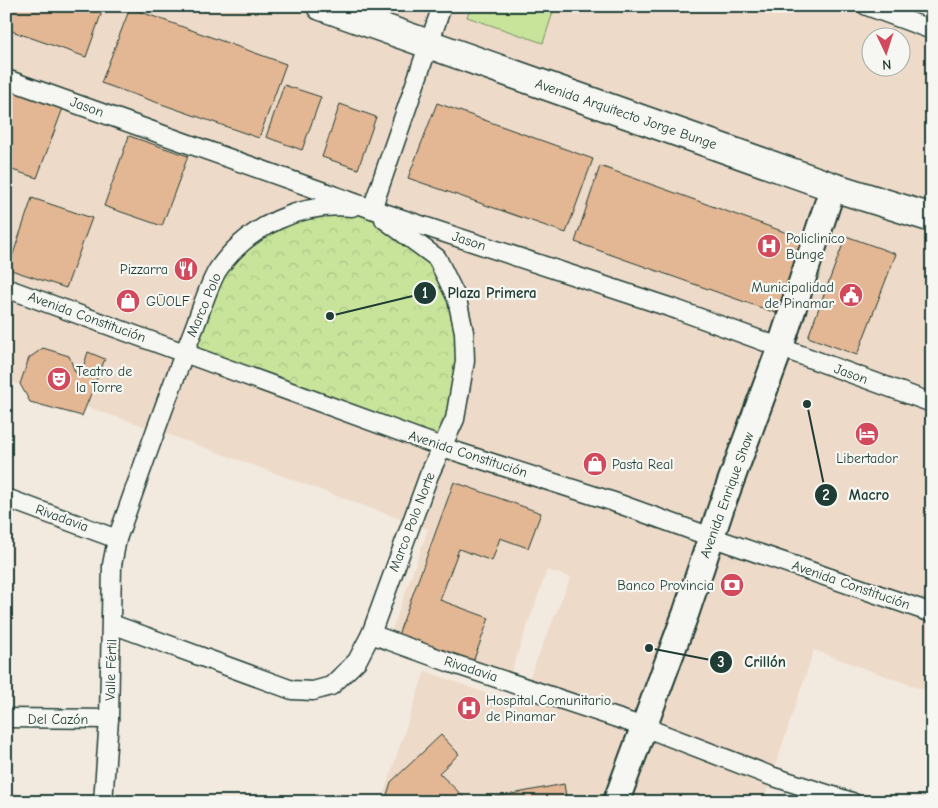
<svg xmlns="http://www.w3.org/2000/svg" width="938" height="808" font-family="'Comic Neue',sans-serif">
<defs>
<pattern id="forest-crowns" width="20" height="18" patternUnits="userSpaceOnUse" patternTransform="scale(1.25)"><rect width="20" height="18" fill="#c8e49b"/><path d="M2 6a3 3 0 1 1 6 0M12 15a3 3 0 1 1 6 0" fill="none" stroke="#abc486"/></pattern>
</defs>
<rect width="100%" height="100%" fill="#f2e9df"/>
<filter id="ink" filterUnits="userSpaceOnUse"><feTurbulence type="fractalNoise" baseFrequency=".02" numOctaves="2"/><feDisplacementMap in="SourceGraphic" scale="10" xChannelSelector="R" yChannelSelector="G"/><feConvolveMatrix kernelMatrix="1 2 1 2 8 2 1 2 1" color-interpolation-filters="sRGB"/></filter>
<g filter="url(#ink)">
<!-- built -->
<path fill="#eedac8" fill-rule="evenodd" d="M6 6H867L932 30V693L814 650 763 802H381L425 671 518 705 571 577 547 570 509 678 390 636 428 529 156 430 6 380ZM870 38H900V68H870Z"/>
<!-- forest -->
<path fill="url(#forest-crowns)" stroke="#749068" d="M372 209 437 258 464 332 442 447 184 352 219 268 288 215Z"/>
<!-- garden -->
<path fill="#c8e49b" stroke="#749068" d="M471 6H555L543 43 467 17Z"/>
<!-- building -->
<g fill="#e4b794" stroke="#1f3d34">
<path d="M6 6H104L86 57 6 29Z"/>
<path d="M130 8 286 64 259 138 101 83Z"/>
<path d="M284 85 321 97 302 150 266 137Z"/>
<path d="M6 89 63 108 37 178 6 168Z"/>
<path d="M437 103 593 159 566 233 408 178Z"/>
<path d="M340 104 376 117 358 169 322 157Z"/>
<path d="M129 136 188 156 162 226 104 206Z"/>
<path d="M600 166 804 239 776 313 575 242Z"/>
<path d="M32 198 92 218 66 288 8 269Z"/>
<path d="M846 236 896 254 857 355 808 337Z"/>
<path d="M43 348 69 356 75 372 81 374 88 352 105 359 82 416 30 402 20 384 29 358Z"/>
<path d="M454 482 541 513 528 548 500 538 492 561 459 549 440 600 489 618 473 662 398 635Z"/>
<path d="M441 735 459 754 439 773 469 802H414L412 800 410 802H389L386 798 391 782Z"/>
<path d="M564 784 567 802H470Z"/>
</g>
<g fill="none" stroke-linecap="round" stroke-linejoin="round">
<!-- street casing -->
<g stroke="#1f3d34" stroke-width="21">
<g id="street">
<path d="M867 6 932 30"/>
<path d="M6 79 372 209 678 310 932 403"/>
<path d="M372 209 442 6"/>
<path d="M6 288 442 447 611 501 711 537 932 613"/>
<path d="M6 498 117 539"/>
<path d="M112 624 292 690 313 691 331 686 357 661 371 634 451 663 644 727 771 776 852 802"/>
<path d="M371 634 429 475 455 419 465 361 464 332 457 299 437 258 384 219"/>
<path d="M6 718 109 719"/>
<path d="M103 802 109 719 112 565 117 539C142 469 166 399 193 331 200 314 209 282 219 268 249 226 301 202 352 207"/>
</g>
</g>
<!-- secondary casing -->
<g stroke="#1f3d34" stroke-width="29">
<path id="secondary" d="M616 802 686 613 722 505 780 348 833 187"/>
</g>
<!-- primary casing -->
<g stroke="#1f3d34" stroke-width="31">
<path id="primary" d="M321 6 833 187 932 218"/>
</g>
<!-- street -->
<use href="#street" stroke="#f6f6f2" stroke-width="18"/>
<!-- secondary -->
<use href="#secondary" stroke="#f6f6f2" stroke-width="25"/>
<!-- primary -->
<use href="#primary" stroke="#f6f6f2" stroke-width="28"/>
</g>
</g>
<!-- icons -->
<defs>
<g id="hospital-disc" transform="scale(1.25)"><circle r="9.5" fill="#d1495b" stroke="#f6f6f2"/><path d="M-5-5h3v3.5h4V-5h3V5h-3V1.5h-4V5h-3Z" fill="#fff"/></g>
<g id="restaurant-disc" transform="scale(1.25)"><circle r="9.5" fill="#d1495b" stroke="#f6f6f2"/><path d="M-5-6h1v4h1v-4h1v4h1v-4h1v5L-1.5 .5V6h-2V.5L-5-1ZM5-6V6H3V1.5H1.5Q1.5-4 5-6Z" fill="#fff"/></g>
<g id="civic-disc" transform="scale(1.25)"><circle r="9.5" fill="#d1495b" stroke="#f6f6f2"/><path d="M-.6-6.5H3V-4.5H.6V-3L4-1V1h2V6H-6V1h2V-1L-.6-3ZM-1.2 2.5V6h2.4V2.5Z" fill="#fff"/></g>
<g id="shop-disc" transform="scale(1.25)"><circle r="9.5" fill="#d1495b" stroke="#f6f6f2"/><path d="M-5-2.5h2.3a2.7 3.5 0 0 1 5.4 0H5L5.5 6h-11ZM-1.5-2.5h3a1.5 2.3 0 0 0-3 0Z" fill="#fff"/></g>
<g id="theatre-disc" transform="scale(1.25)"><circle r="9.5" fill="#d1495b" stroke="#f6f6f2"/><path d="M-5-5.5Q0-4 5-5.5V0Q5 5 0 6Q-5 5-5 0ZM-3.3-2.5H-1v1.5H-3.3ZM1-2.5H3.3v1.5H1ZM-2.8 1Q0 5.5 2.8 1Z" fill="#fff"/></g>
<g id="hotel-disc" transform="scale(1.25)"><circle r="9.5" fill="#d1495b" stroke="#f6f6f2"/><path d="M-6-4.5h1.5V1H6V5H4.5V3h-9V5H-6ZM-4 0a1.8 1.8 0 1 1 3.6 0ZM.5 0V-2.5h3Q6-2.5 6 0Z" fill="#fff"/></g>
<g id="bank-disc" transform="scale(1.25)"><circle r="9.5" fill="#d1495b" stroke="#f6f6f2"/><path d="M-6-4H6V4H-6ZM0-2.3a2.3 2.3 0 1 0 0 4.6a2.3 2.3 0 1 0 0-4.6Z" fill="#fff"/></g>
</defs>
<g fill-rule="evenodd">
<use href="#hospital-disc" x="769" y="246"/>
<use href="#restaurant-disc" x="186" y="269"/>
<use href="#civic-disc" x="851" y="295"/>
<use href="#shop-disc" x="128" y="301"/>
<use href="#theatre-disc" x="59" y="379"/>
<use href="#hotel-disc" x="867" y="434"/>
<use href="#shop-disc" x="595" y="464"/>
<use href="#bank-disc" x="732" y="585"/>
<use href="#hospital-disc" x="469" y="708"/>
</g>
<g text-anchor="middle" dominant-baseline="central" stroke-width="4.5" stroke-linejoin="round" paint-order="stroke">
<!-- street labels -->
<g font-size="14" fill="#1f3d34" stroke="#f6f6f2">
<text transform="translate(87 107) rotate(20)">Jason</text>
<text transform="translate(626 114) rotate(19)">Avenida Arquitecto Jorge Bunge</text>
<text transform="translate(469 241) rotate(18)">Jason</text>
<text transform="translate(204 305) rotate(-67)">Marco Polo</text>
<text transform="translate(87 317) rotate(20)">Avenida Constitución</text>
<text transform="translate(851 374) rotate(20)">Jason</text>
<text transform="translate(468 454) rotate(18)">Avenida Constitución</text>
<text transform="translate(727 495) rotate(-70)">Avenida Enrique Shaw</text>
<text transform="translate(62 518) rotate(20)">Rivadavia</text>
<text transform="translate(412 522) rotate(-69)">Marco Polo Norte</text>
<text transform="translate(851 585) rotate(19)">Avenida Constitución</text>
<text transform="translate(471 669) rotate(18)">Rivadavia</text>
<text transform="translate(111 670) rotate(-88)">Valle Fértil</text>
<text x="58" y="719">Del Cazón</text>
</g>
<!-- poi labels -->
<g font-size="14" fill="#1f3d34" stroke="#f6f6f2" text-anchor="start">
<text x="786" y="238">Policlinico<tspan x="786" dy="16">Bunge</tspan></text>
<text x="168" y="269" text-anchor="end">Pizzarra</text>
<text x="834" y="287" text-anchor="end">Municipalidad<tspan x="834" dy="16">de Pinamar</tspan></text>
<text x="146" y="301">GÜOLF</text>
<text x="76" y="371">Teatro de<tspan x="76" dy="16">la Torre</tspan></text>
<text x="867" y="458" text-anchor="middle">Libertador</text>
<text x="612" y="464">Pasta Real</text>
<text x="714" y="585" text-anchor="end">Banco Provincia</text>
<text x="486" y="700">Hospital Comunitario<tspan x="486" dy="16">de Pinamar</tspan></text>
</g>
</g>
<!-- callouts -->
<path fill="none" stroke="#1f3d34" stroke-width="2" d="M330 316L425 293M807 404L826 495M649 648L721 662"/>
<g fill="#1f3d34" stroke="#f6f6f2" stroke-width="2">
<circle cx="330" cy="316" r="5"/>
<circle cx="807" cy="404" r="5"/>
<circle cx="649" cy="648" r="5"/>
<circle cx="425" cy="293" r="12"/>
<circle cx="826" cy="495" r="12"/>
<circle cx="721" cy="662" r="12"/>
</g>
<g font-size="15" text-anchor="middle" font-weight="bold" fill="#fff">
<text x="425" y="298">1</text>
<text x="826" y="500">2</text>
<text x="721" y="667">3</text>
</g>
<g font-size="15" text-anchor="middle" font-weight="bold" fill="#1f3d34" stroke="#f6f6f2" stroke-width="4.5" stroke-linejoin="round" paint-order="stroke">
<text x="492" y="298">Plaza Primera</text>
<text x="869" y="500">Macro</text>
<text x="765" y="667">Crillón</text>
</g>
<!-- margin -->
<rect width="938" height="808" fill="none" stroke="#f6f6f2" stroke-width="25"/>
<rect x="12" y="12" width="913" height="783" fill="none" stroke="#1f3d34" stroke-width="2" filter="url(#ink)"/>
<!-- north arrow -->
<g transform="translate(886 52) rotate(176)"><circle r="24" fill="#f6f6f2" stroke="#a0aca6"/>
<path d="M0-4L9 19L0 12L-9 19Z" fill="#d1495b"/>
<text y="-8" font-size="14" font-weight="bold" text-anchor="middle" fill="#1f3d34">N</text>
</g>
</svg>
